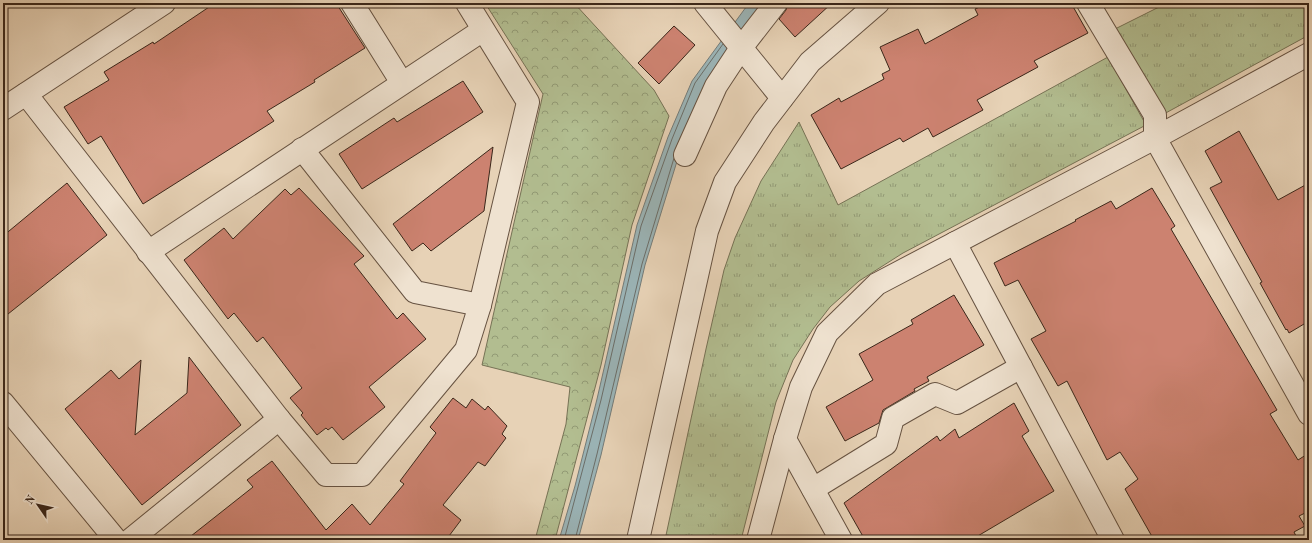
<svg xmlns="http://www.w3.org/2000/svg" width="1312" height="543" font-family="'Old Standard TT',serif">
<defs>
<pattern id="grass-tufts" width="24" height="20" patternUnits="userSpaceOnUse"><rect width="24" height="20" fill="#b2bd90"/><path d="M3 7l-1-3M5 7V3M7 7l1-3M15 17l-1-3M17 17v-4M19 17l1-3" fill="none" stroke="#929a75"/></pattern>
<pattern id="forest-crowns" width="20" height="18" patternUnits="userSpaceOnUse"><rect width="20" height="18" fill="#b2bd90"/><path d="M2 6a3 3 0 1 1 6 0M12 15a3 3 0 1 1 6 0" fill="none" stroke="#929a75"/></pattern>
</defs>
<rect width="100%" height="100%" fill="#e7d2b6"/>
<filter id="stains"><feTurbulence type="fractalNoise" baseFrequency=".005" numOctaves="4"/><feColorMatrix values="0 0 0 0 .2 0 0 0 0 .09 0 0 0 0 .02 0 0 0 .5 -.17"/></filter>
<radialGradient id="worn" r=".72"><stop offset=".6" stop-color="#630" stop-opacity="0"/><stop offset="1" stop-color="#630" stop-opacity=".3"/></radialGradient>
<!-- grass -->
<g fill="url(#grass-tufts)" stroke="#767255">
<path d="M1167 3H1309V35L1162 115 1113 30Z"/>
<path d="M1108 57 1146 125 903 253 859 281 830 307 813 329 793 360 776 402 741 540H665L706 349 724 270 735 238 761 181 799 122 838 205Z"/>
</g>
<!-- forest -->
<path fill="url(#forest-crowns)" stroke="#767255" d="M485 3H574L654 90 669 116 632 225 601 365 555 540H535L566 424 570 387 482 365 543 94Z"/>
<!-- water -->
<path fill="#9bb5b8" stroke="#757c79" d="M749 3H767L682 145 645 265 601 455 578 540H559L575 486 597 399 637 225 668 137 692 81Z"/>
<g fill="none" stroke-linecap="round" stroke-linejoin="round">
<!-- shore -->
<g stroke="#6b6e69" stroke-width="1">
<path d="M564 540 601 400 641 226 672 139 695 83 723 44"/>
<path d="M575 540 597 454 642 264 674 158"/>
</g>
</g>
<!-- building -->
<g fill="#cc8270" stroke="#3b271a">
<path d="M215 3H336L365 48 314 80 315 82 267 111 274 121 143 204 101 136 88 144 64 107 109 80 104 72 153 42 154 44Z"/>
<path d="M788 3H832L795 37 779 19 786 10Z"/>
<path d="M989 3H1071L1088 33 1034 61 1038 67 977 100 983 110 933 137 928 128 903 142 900 138 841 169 811 115 839 98 841 102 884 79 882 74 890 70 880 47 918 29 925 44 978 15 975 9Z"/>
<path d="M674 26 695 45 659 84 638 63Z"/>
<path d="M463 81 483 112 362 189 339 154 394 118 397 122Z"/>
<path d="M1239 131 1278 200 1309 183V321L1289 333 1287 329 1286 330 1260 283 1262 282 1210 188 1222 182 1205 151Z"/>
<path d="M493 147 484 211 431 251 423 243 412 251 393 224Z"/>
<path d="M67 183 107 235 3 318V236Z"/>
<path d="M299 188 364 256 354 264 397 319 403 313 426 339 369 387 385 407 343 440 332 427 328 430 326 428 317 435 301 415 303 413 290 398 302 388 263 337 257 342 234 313 228 319 184 260 224 228 233 239 285 189 291 195Z"/>
<path d="M1152 188 1175 226 1171 229 1277 410 1270 414 1298 460 1309 453V511L1299 516 1305 526 1294 532 1298 540H1154L1125 489 1138 479 1120 452 1107 460 1067 381 1058 386 1031 339 1046 331 1018 280 1005 286 994 263 1076 221 1075 220 1111 201 1116 209Z"/>
<path d="M954 295 984 345 927 377 929 381 914 389 915 391 883 410 879 423 845 441 826 407 873 380 859 354 913 324 911 320Z"/>
<path d="M189 357 241 425 142 505 65 409 111 370 119 379 141 360 135 435 187 393Z"/>
<path d="M453 398 466 408 472 399 485 410 488 406 507 426 502 434 506 438 485 466 478 462 443 505 461 520 446 540H186L253 487 247 480 272 461 326 530 352 504 370 525 404 484 400 481 436 433 430 427Z"/>
<path d="M1014 403 1029 431 1022 436 1054 491 971 540H865L844 503 937 436 940 441 955 429 959 438Z"/>
</g>
<g fill="none" stroke-linecap="round" stroke-linejoin="round">
<!-- minor casing -->
<g stroke="#665241" stroke-width="24">
<g id="minor">
<path d="M352 3 402 83"/>
<path d="M705 3 782 98"/>
<path d="M1088 3 1155 115V138L1309 414"/>
<path d="M26 94 279 419 326 475H362L466 350 480 305 528 102 467 3"/>
<path d="M3 109 164 3"/>
<path d="M302 149 415 292 480 305"/>
<path d="M685 155 716 86 741 48 776 3"/>
<path d="M955 243 1113 540"/>
<path d="M148 252 483 30"/>
<path d="M3 403 116 540"/>
<path d="M785 439 841 540"/>
<path d="M813 489 886 444 893 418 935 394 957 403 1021 367"/>
<path d="M130 540 279 419"/>
<path d="M638 540 707 231 725 182 764 122 810 62 878 3"/>
<path d="M758 540 785 439 801 387 827 333 877 284 1155 138 1309 54"/>
</g>
</g>
<!-- minor -->
<use href="#minor" stroke="#efe2d0" stroke-width="22"/>
</g>
<!-- margin -->
<rect width="1312" height="543" fill="none" stroke="#e7d2b6" stroke-width="16"/>
<rect x="4" y="4" width="1304" height="535" fill="none" stroke="#3b271a" stroke-width="2"/>
<rect x="8" y="8" width="1296" height="527" fill="none" stroke="#3b271a"/>
<!-- north arrow -->
<g transform="translate(38 505) rotate(304)" stroke="#efe2d0" stroke-width="3" paint-order="stroke">
<path d="M0-3L7 15L0 10L-7 15Z" fill="#3b271a"/>
<text y="-6" font-size="11" font-weight="bold" text-anchor="middle" fill="#3b271a">N</text>
</g>
<rect width="100%" height="100%" filter="url(#stains)"/>
<rect width="100%" height="100%" fill="url(#worn)"/>
</svg>
